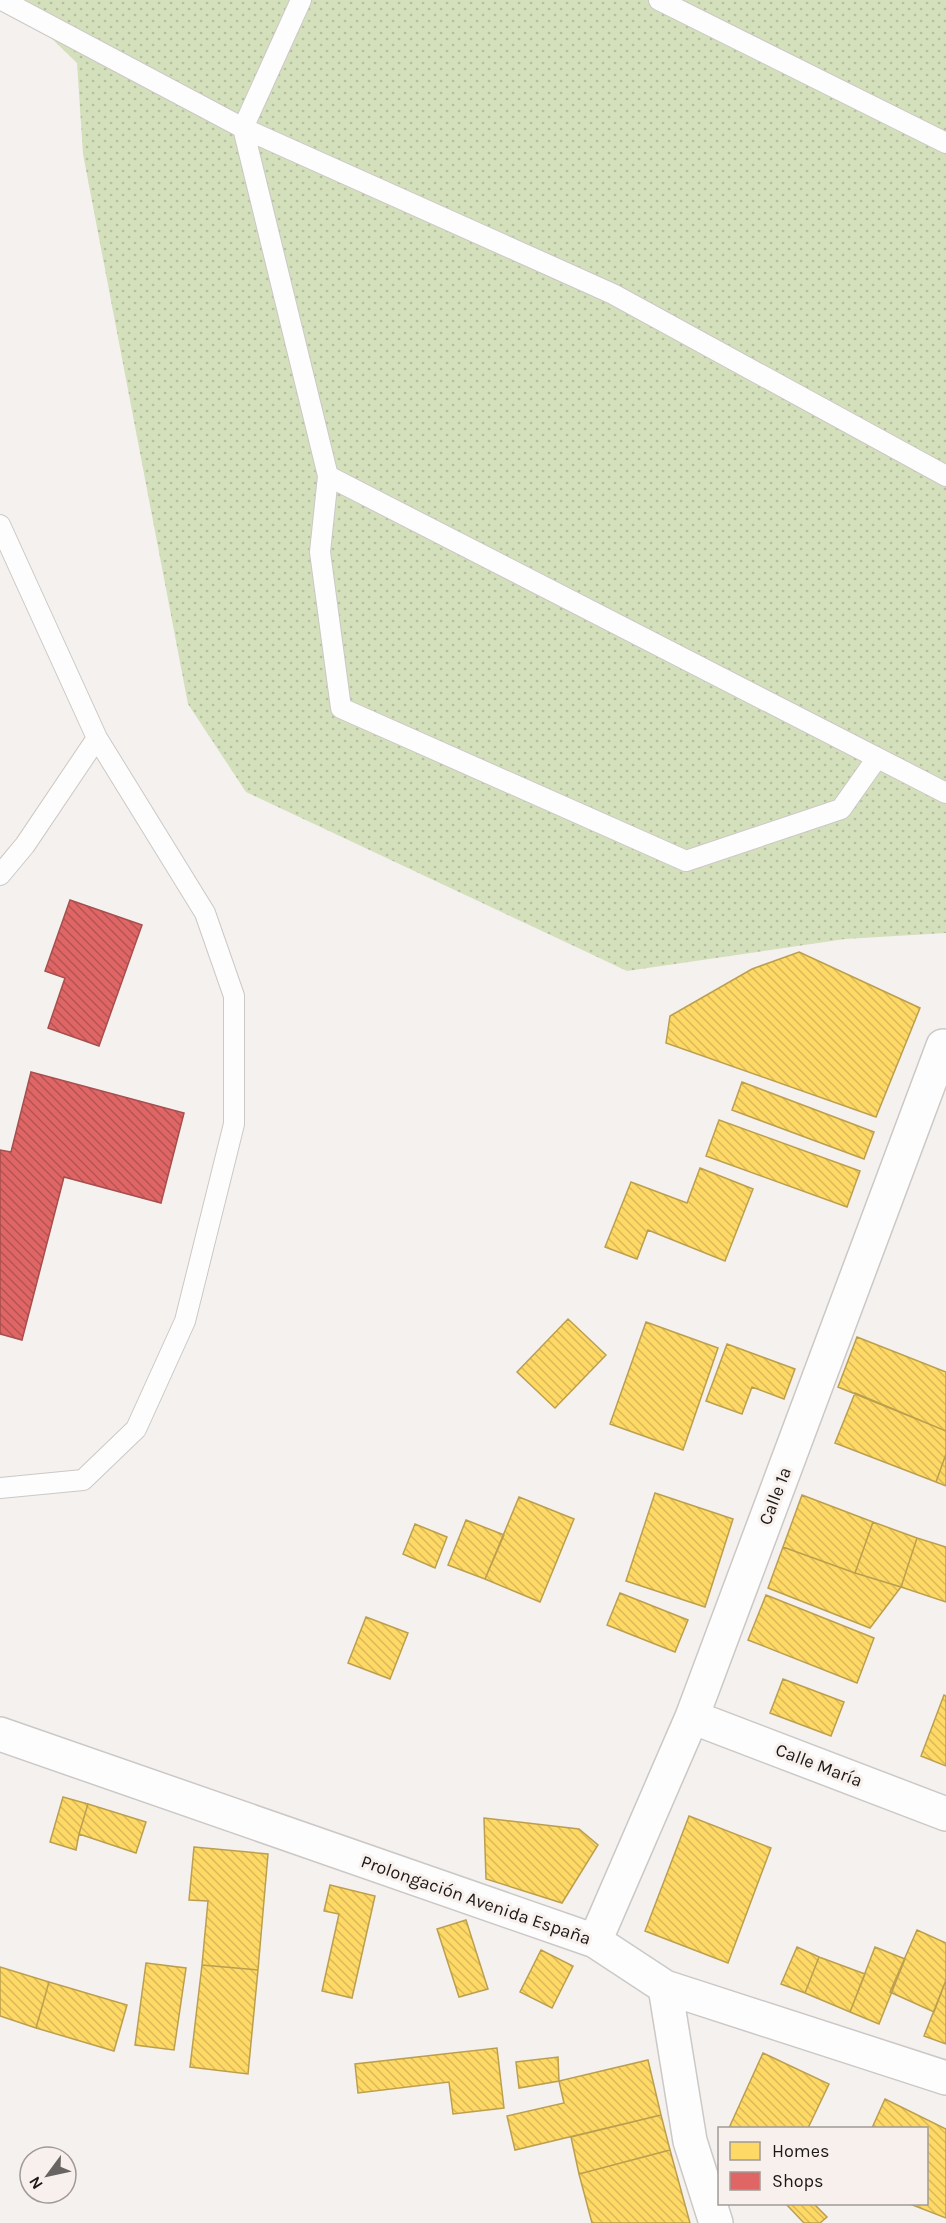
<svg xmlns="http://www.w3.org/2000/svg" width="946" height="2223" font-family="Karla,sans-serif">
<defs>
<pattern id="grass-dots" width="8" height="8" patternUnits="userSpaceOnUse" patternTransform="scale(1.5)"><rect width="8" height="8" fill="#d4e0bb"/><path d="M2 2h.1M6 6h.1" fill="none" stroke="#b5bfa0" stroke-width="1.8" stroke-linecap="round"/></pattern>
<pattern id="homes-back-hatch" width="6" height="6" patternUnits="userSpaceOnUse" patternTransform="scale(1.5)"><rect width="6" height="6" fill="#ffd966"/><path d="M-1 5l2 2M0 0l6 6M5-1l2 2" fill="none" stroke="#daba58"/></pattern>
<pattern id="shops-back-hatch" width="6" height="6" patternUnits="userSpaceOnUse" patternTransform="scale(1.5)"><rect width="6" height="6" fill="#e06666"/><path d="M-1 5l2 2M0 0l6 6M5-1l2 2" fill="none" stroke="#b55353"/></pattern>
</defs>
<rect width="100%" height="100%" fill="#f5f1ef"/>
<!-- grass -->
<path fill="url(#grass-dots)" d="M12 0H946V933L845 939 627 971 246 792 188 704 83 154 77 63Z"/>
<!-- homes -->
<path fill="url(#homes-back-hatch)" stroke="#bb9f4e" stroke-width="1.5" d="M799 952 920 1008 876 1117 666 1043 670 1016 752 969Z
M742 1082 874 1132 864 1159 732 1110Z
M719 1120 860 1171 847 1207 706 1156Z
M700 1168 753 1189 725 1261 648 1230 637 1259 605 1247 631 1182 687 1203Z
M568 1319 606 1355 555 1408 517 1372Z
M646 1322 718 1348 683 1450 610 1424Z
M857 1337 946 1372V1431L838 1387Z
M727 1344 795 1369 784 1399 752 1387 742 1414 706 1401Z
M855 1393 946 1431V1454L936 1482 835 1443Z
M946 1454V1486L936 1482Z
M655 1493 733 1519 705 1607 626 1581Z
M802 1495 873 1522 855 1573 783 1547Z
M519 1497 574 1519 540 1602 485 1579Z
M466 1520 504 1535 485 1579 448 1565Z
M873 1522 917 1538 901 1587 855 1573Z
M415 1524 447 1537 435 1568 403 1554Z
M917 1538 946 1547V1602L901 1587Z
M783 1547 855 1573 901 1587 870 1628 768 1588Z
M620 1593 688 1620 675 1652 607 1625Z
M766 1595 874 1638 857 1683 748 1640Z
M366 1617 408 1633 390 1679 348 1663Z
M783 1679 844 1702 831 1736 770 1713Z
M944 1695 946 1696V1766L921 1756Z
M63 1797 88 1804 79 1834 76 1850 50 1842Z
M88 1804 146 1822 136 1853 79 1834Z
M689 1816 771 1848 728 1963 645 1931Z
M484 1818 579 1829 598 1845 562 1903 486 1879Z
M194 1847 268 1854 258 1970 202 1965 208 1901 189 1900Z
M330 1885 375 1896 352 1998 322 1991 339 1914 324 1911Z
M466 1920 488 1989 459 1997 437 1929Z
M917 1930 946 1943V1980L934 2012 890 1992Z
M797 1947 819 1957 805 1993 781 1984Z
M875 1947 905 1959 879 2024 850 2012Z
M541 1950 573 1966 552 2008 520 1992Z
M819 1957 865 1974 850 2012 805 1993Z
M146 1963 186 1968 174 2050 135 2045Z
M202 1965 258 1970 248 2074 190 2067Z
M0 1967 49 1982 36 2028 0 2016Z
M946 1980V2044L924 2036Z
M49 1982 127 2005 114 2051 36 2028Z
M497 2048 504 2108 453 2114 449 2082 358 2093 355 2064Z
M763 2053 829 2084 808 2128H729Z
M558 2057 559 2081 519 2088 516 2062Z
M648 2060 661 2115 515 2150 507 2116 564 2103 559 2081Z
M885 2099 946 2129V2218L910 2204H926V2128H872Z
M661 2115 670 2150 579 2174 571 2137Z
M670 2150 690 2223H592L579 2174Z
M786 2204H814L827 2217 820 2223H804Z"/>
<!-- shops -->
<path fill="url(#shops-back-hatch)" stroke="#a54f4e" stroke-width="1.5" d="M70 900 142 925 99 1046 48 1028 65 978 45 971Z
M31 1072 184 1113 161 1203 64 1177 22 1340 0 1334V1150L11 1152Z"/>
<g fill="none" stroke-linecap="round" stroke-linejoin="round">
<defs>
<path id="lane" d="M2 0 243 128 613 294 946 476
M301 0 243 128 328 476 320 552 341 708 686 861 841 809 877 758
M659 0 946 143
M328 476 946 793
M0 525 97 738 205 913 234 996V1124L185 1321 136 1429 83 1480 0 1488
M0 875 25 845 97 738"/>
<path id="street" d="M692 1717 946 1814
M0 1734 595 1941 665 1987 946 2078
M595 1941 692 1717 943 1046 946 1047
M665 1987 690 2141 716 2223"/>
</defs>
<!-- lane casing -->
<use href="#lane" stroke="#cbc8c6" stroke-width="22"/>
<!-- street casing -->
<use href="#street" stroke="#cbc8c6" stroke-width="36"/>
<!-- lane -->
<use href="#lane" stroke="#fefdfd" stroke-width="20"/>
<!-- street -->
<use href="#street" stroke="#fefdfd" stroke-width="33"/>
</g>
<g text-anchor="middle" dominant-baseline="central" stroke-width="6" stroke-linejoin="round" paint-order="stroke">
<!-- street labels -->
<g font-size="18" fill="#1b1817" stroke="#f8f0ec">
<text transform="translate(775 1496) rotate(-69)">Calle 1ª</text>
<text transform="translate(819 1765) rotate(21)">Calle María</text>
<text transform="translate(476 1900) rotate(19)">Prolongación Avenida España</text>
</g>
</g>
<!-- legend -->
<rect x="718" y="2127" width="210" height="78" fill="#f8f0ec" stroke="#a09a97" stroke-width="1.5"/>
<rect x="730" y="2142" width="30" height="18" fill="#ffd966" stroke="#a09a97" stroke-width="1.5"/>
<text x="772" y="2157" font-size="18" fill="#1b1817">Homes</text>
<rect x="730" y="2172" width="30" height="18" fill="#e06666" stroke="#a09a97" stroke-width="1.5"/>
<text x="772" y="2187" font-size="18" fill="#1b1817">Shops</text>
<!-- north arrow -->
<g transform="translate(48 2175) rotate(237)"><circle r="28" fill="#f8f0ec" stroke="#a09a97" stroke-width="1.5"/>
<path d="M0-4.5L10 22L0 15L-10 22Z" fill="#676463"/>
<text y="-9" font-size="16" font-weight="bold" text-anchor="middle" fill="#1b1817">N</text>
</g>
</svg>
